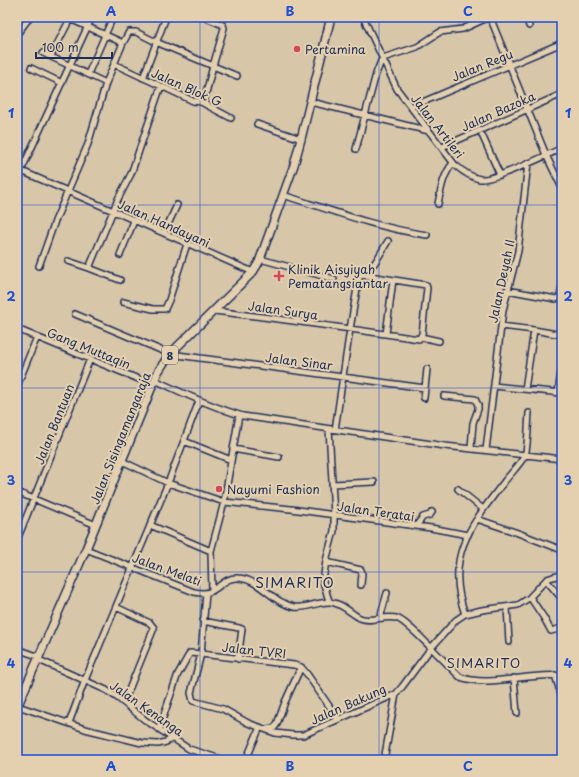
<svg xmlns="http://www.w3.org/2000/svg" width="579" height="777" font-family="'Playpen Sans',sans-serif">
<rect width="100%" height="100%" fill="#d8c6a9"/>
<filter id="ink" filterUnits="userSpaceOnUse"><feTurbulence type="fractalNoise" baseFrequency=".025" numOctaves="2"/><feDisplacementMap in="SourceGraphic" scale="8" xChannelSelector="R" yChannelSelector="G"/><feConvolveMatrix kernelMatrix="1 2 1 2 8 2 1 2 1" color-interpolation-filters="sRGB"/></filter>
<g filter="url(#ink)">
<g fill="none" stroke-linecap="round" stroke-linejoin="round">
<defs>
<path id="minor" d="M66 17 123 43
M363 17 397 89 455 165C462 171 470 177 480 179 494 181 547 155 562 148
M490 17 546 155 562 188
M526 17 529 26
M17 34 30 17
M43 53 106 83
M51 56 70 19
M114 64 193 101 201 102 231 118
M31 68 62 83
M88 74 113 17
M143 78 166 17
M201 102 204 100 205 97 213 66 224 28 223 25 204 17
M311 102 429 131
M411 107 562 43
M257 124 301 139
M482 135 500 175
M442 147 562 94
M356 149 376 74 381 61 383 58 417 47 440 32 463 29 489 17
M17 169 253 272
M21 171 92 17
M283 195C330 210 378 228 427 235
M438 204C441 189 443 175 453 163
M164 233 177 205
M120 255 134 221
M260 259 334 279
M68 261 89 268
M39 266 55 221 88 144 106 83 123 43 129 32H136L156 42 237 76
M363 275C375 266 380 254 388 241
M120 280 89 268 118 199 131 174 161 86
M507 290 556 299 560 297 562 286
M123 302 153 309H165L169 300 187 244
M214 311C283 319 351 329 419 339L422 334 427 288 426 285 363 275 359 277 350 329 335 430
M75 314 170 354 425 388
M501 326 534 330 562 335
M17 329 153 385
M386 334 393 280
M421 337 439 341
M155 380C184 394 212 407 243 416L445 446 562 459
M17 386 37 337
M494 386 562 393
M525 389 534 330
M558 393 562 364
M444 396 475 399 478 405V409L473 423 471 448
M424 398 427 369
M184 441 231 460
M233 449 279 457
M486 450 503 310 518 251 528 163
M122 461 168 483 224 502 291 509 431 528 468 535
M332 484 374 482
M458 489 483 509
M17 492 96 525
M477 519 518 533 562 550
M150 525 211 551
M416 526 423 517 430 515 432 512
M17 540 90 359
M86 549 194 592C199 593 204 594 209 592 220 588 225 577 238 578 260 579 273 603 294 607 307 609 319 601 330 602 342 603 350 613 360 618 372 623 383 615 396 618 407 620 448 666 460 677 490 688 530 672 562 676
M326 562 361 570 362 573 361 585
M546 580 562 599
M212 591 211 551 224 502 239 415
M206 593 201 654 294 665 301 667 307 674 338 719
M530 597 544 618 551 631 562 628
M329 601 323 581 326 561 334 531V515L329 429
M116 607 150 623 154 628 124 702
M507 607 509 642
M465 614C444 557 471 525 504 482 511 473 520 465 525 455 528 449 528 422 529 413
M380 618 387 593
M203 621 239 628 242 629 238 659
M17 649 40 657
M39 660 106 690 119 699 145 720 189 749 224 760
M555 675 562 698
M514 678 517 713
M18 706 85 729 142 743 158 744 166 742 173 738
M69 723 85 680 168 483 199 401
M159 729 178 674 190 653 201 654 191 693 193 701 223 709 248 723 275 733 293 735H303L396 694 402 687 431 648 456 620 465 614 482 610 518 605 529 598 547 579 553 577 562 575
M266 729 274 728 277 724 285 702 301 667
M246 760 260 727
M384 760 396 694"/>
<path id="highway" d="M17 707 86 549 158 372 165 361 177 347 253 272 259 262 294 165 301 139 331 17"/>
</defs>
<!-- minor casing -->
<use href="#minor" stroke="#1b2f5e" stroke-width="8"/>
<!-- highway casing -->
<use href="#highway" stroke="#1b2f5e" stroke-width="10"/>
<!-- minor -->
<use href="#minor" stroke="#e4d0ae" stroke-width="5"/>
<!-- highway -->
<use href="#highway" stroke="#e4d0ae" stroke-width="7"/>
</g>
</g>
<!-- grid -->
<path fill="none" stroke="#1d4ed8" stroke-width="1" stroke-opacity="0.55" d="M200 17V760M379 17V760M17 205H562M17 388H562M17 572H562"/>
<!-- markers -->
<g fill="#d1495b" stroke="#e4d0ae" stroke-width="1.5">
<circle cx="297" cy="49" r="4"/>
<path d="M277 270h4v4h4v4h-4v4h-4v-4h-4v-4h4z"/>
<circle cx="219" cy="489" r="4"/>
</g>
<g text-anchor="middle" dominant-baseline="central" stroke-width="4" stroke-linejoin="round" paint-order="stroke">
<!-- shield labels -->
<rect fill="#e4d0ae" stroke="#575f76" stroke-width="1" x="162" y="346" width="16" height="18" rx="3"/>
<g font-size="11" font-weight="bold" fill="#1b2f5e">
<text x="170" y="355">8</text>
</g>
<!-- poi labels -->
<g font-size="12" fill="#1b2f5e" stroke="#e4d0ae" text-anchor="start">
<text x="305" y="49">Pertamina</text>
<text x="288" y="269">Klinik Aisyiyah<tspan x="288" dy="14">Pematangsiantar</tspan></text>
<text x="227" y="489">Nayumi Fashion</text>
</g>
<!-- street labels -->
<g font-size="12" fill="#1b2f5e" stroke="#e4d0ae">
<text transform="translate(482 65) rotate(-22)">Jalan Regu</text>
<text transform="translate(187 87) rotate(24)">Jalan Blok G</text>
<text transform="translate(498 111) rotate(-24)">Jalan Bazoka</text>
<text transform="translate(438 126) rotate(52)">Jalan Artileri</text>
<text transform="translate(164 223) rotate(24)">Jalan Handayani</text>
<text transform="translate(501 281) rotate(-78)">Jalan Deyah II</text>
<text transform="translate(283 310) rotate(8)">Jalan Surya</text>
<text transform="translate(89 348) rotate(22)">Gang Muttaqin</text>
<text transform="translate(299 361) rotate(7)">Jalan Sinar</text>
<text transform="translate(54 424) rotate(-68)">Jalan Bantuan</text>
<text transform="translate(120 438) rotate(-68)">Jalan Sisingamangaraja</text>
<text transform="translate(376 511) rotate(8)">Jalan Teratai</text>
<text transform="translate(167 569) rotate(20)">Jalan Melati</text>
<text transform="translate(254 650) rotate(6)">Jalan TVRI</text>
<text transform="translate(348 704) rotate(-24)">Jalan Bakung</text>
<text transform="translate(147 708) rotate(35)">Jalan Kenanga</text>
</g>
<!-- neighbourhood labels -->
<g font-size="13" letter-spacing="1" fill="#1b2f5e" stroke="#e4d0ae">
<text x="484" y="662">SIMARITO</text>
</g>
<!-- quarter labels -->
<g font-size="14" letter-spacing="1" fill="#1b2f5e" stroke="#e4d0ae">
<text x="295" y="582">SIMARITO</text>
</g>
</g>
<!-- margin -->
<rect width="579" height="777" fill="none" stroke="#e4d0ae" stroke-width="44"/>
<!-- scale -->
<path d="M36 52v6h76v-6" fill="none" stroke="#1b2f5e" stroke-width="2"/>
<text x="42" y="52" font-size="12" fill="#1b2f5e" stroke="#e4d0ae" stroke-width="3" paint-order="stroke">100 m</text>
<rect x="22" y="22" width="535" height="733" fill="none" stroke="#1d4ed8" stroke-width="1.5"/>
<g font-size="13" text-anchor="middle" font-weight="bold" fill="#1d4ed8">
<text x="111" y="16">A</text>
<text x="290" y="16">B</text>
<text x="468" y="16">C</text>
<text x="11" y="118">1</text>
<text x="568" y="118">1</text>
<text x="11" y="301">2</text>
<text x="568" y="301">2</text>
<text x="11" y="485">3</text>
<text x="568" y="485">3</text>
<text x="11" y="668">4</text>
<text x="568" y="668">4</text>
<text x="111" y="771">A</text>
<text x="290" y="771">B</text>
<text x="468" y="771">C</text>
</g>
</svg>
